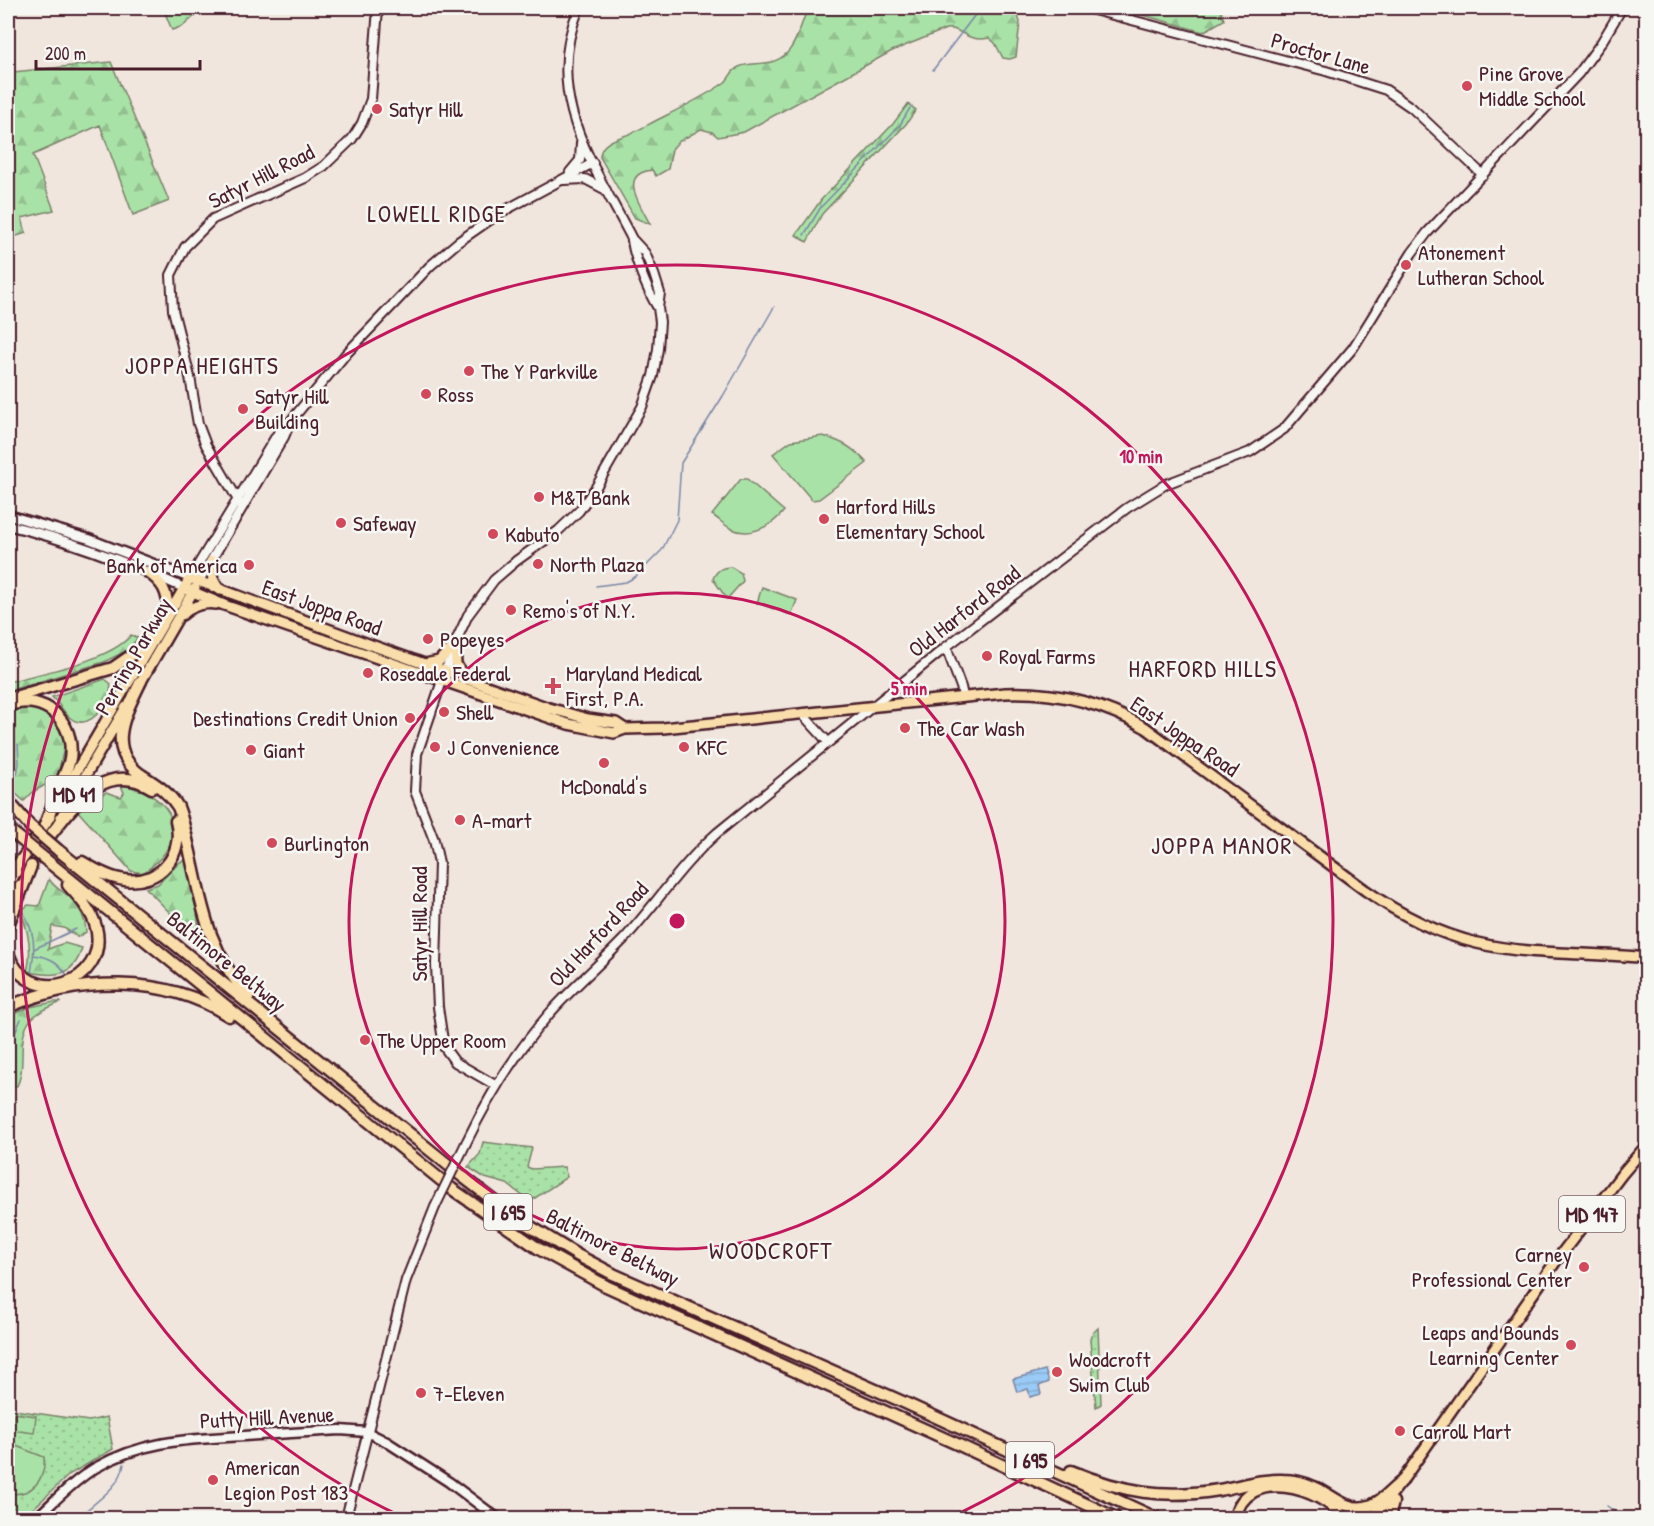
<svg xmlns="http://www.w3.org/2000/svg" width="1654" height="1526" font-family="'Patrick Hand',sans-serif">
<defs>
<pattern id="green-dots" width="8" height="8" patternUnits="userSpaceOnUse" patternTransform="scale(1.5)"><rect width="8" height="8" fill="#a9e2a7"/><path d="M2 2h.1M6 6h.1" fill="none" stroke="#93c190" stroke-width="1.8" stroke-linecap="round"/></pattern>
<pattern id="forest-firs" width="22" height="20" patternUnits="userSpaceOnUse" patternTransform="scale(1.5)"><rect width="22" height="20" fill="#a9e2a7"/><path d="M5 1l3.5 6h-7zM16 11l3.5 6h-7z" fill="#93c190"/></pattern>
<pattern id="water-rules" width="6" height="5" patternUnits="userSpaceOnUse" patternTransform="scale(1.5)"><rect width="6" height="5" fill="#9acbf6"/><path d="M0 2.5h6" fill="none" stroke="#86aed3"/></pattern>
</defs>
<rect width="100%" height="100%" fill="#f0e6de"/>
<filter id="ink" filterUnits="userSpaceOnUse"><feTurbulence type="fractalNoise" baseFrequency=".0167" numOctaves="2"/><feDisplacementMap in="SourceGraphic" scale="12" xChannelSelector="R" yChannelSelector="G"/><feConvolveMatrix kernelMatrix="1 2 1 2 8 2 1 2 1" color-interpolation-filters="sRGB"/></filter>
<g filter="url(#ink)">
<!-- green -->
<path fill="url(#green-dots)" stroke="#7a8069" stroke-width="1.5" d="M483 1142 532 1148 527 1167 532 1169 564 1167 567 1177 532 1200H528L507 1184 485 1178 468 1167 480 1154Z
M1098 1328 1101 1404 1096 1407 1090 1340 1091 1335Z
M8 1409 89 1421 107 1417 113 1449 70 1474 23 1518H8Z"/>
<!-- forest -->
<path fill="url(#forest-firs)" stroke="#7a8069" stroke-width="1.5" d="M163 8H204L183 26 172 30Z
M808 8H912L937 18 950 8H1015L1020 22 1016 57 1010 59 1003 58 995 43 989 38C966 43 960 26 946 29L892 51 744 132 718 137 712 132 701 129 678 142 672 149 668 169 656 176 652 170C617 174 641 206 650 224L635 218 600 157C600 145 611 140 621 137 635 133 647 125 659 119 681 108 704 97 724 83 730 79 731 70 739 67 752 60 771 69 787 53 797 43 802 21 808 8Z
M1144 8H1220L1224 20 1203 32 1143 15Z
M111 62 169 201 133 215 100 125 33 155 54 210 22 218 26 233 8 239V70L13 72Z
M908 104 916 110 906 124 822 214 807 242 796 235 821 200 893 124Z
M131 635 138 638 126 651 104 662 8 691V682C41 673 110 661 131 635Z
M105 679 111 684C110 689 111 693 108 698 101 713 85 732 68 716 63 710 58 703 52 697Z
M24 708H32L55 718 62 731 64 748 57 778 33 792 24 801 8 787V714Z
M121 785C176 794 194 839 143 873L131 871 76 809 106 792 121 797 124 793Z
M184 861 189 862 200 933 173 916 146 888 158 884 180 862Z
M49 879C56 890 62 890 71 898 80 908 86 919 86 932L78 937 64 928 52 926 48 949 64 943 82 948C73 979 54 976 27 972 32 952 29 931 20 912L28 905 39 906Z
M54 1002H61C29 1016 22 1021 22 1058 22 1068 21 1078 17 1086H11L8 1090V1016L30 1007Z"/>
<!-- pitch -->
<path fill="#a9e2a7" stroke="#7a8069" stroke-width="1.5" d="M823 436C843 442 852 447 867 463L819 499 812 500 773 454 791 441Z
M741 479H747L784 511C773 525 751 538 732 529 725 526 719 519 712 515Z
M731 567 741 573 743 581 727 599 713 579C716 570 722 567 731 567Z
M762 587 797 600 791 615 757 603Z
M14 1413 36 1416 34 1433 12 1430Z
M11 1444 44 1457C46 1480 31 1497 8 1493V1447Z"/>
<!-- water -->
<path fill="url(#water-rules)" stroke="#7a86a5" stroke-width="1.5" d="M1045 1370 1049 1382 1039 1386 1041 1394 1030 1397 1028 1389 1017 1392 1013 1379Z"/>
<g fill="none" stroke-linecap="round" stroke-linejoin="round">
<!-- stream -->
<path stroke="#7a86a5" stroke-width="1.5" d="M933 70 978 11 984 8
M804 235 821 207 900 125 910 108
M596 586 626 582 635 577 662 550 677 520 681 463 723 396 774 307
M17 775 19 763 18 744
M21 908C35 932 36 945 31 973
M34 949 76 929
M34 955C51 957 60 963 68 977
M8 1049 21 1019
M1607 1506 1624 1518
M1247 1512 1255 1518
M77 1518C94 1503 121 1487 124 1464"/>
<defs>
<path id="tertiary" d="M1086 8 1326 71 1386 90 1412 108 1483 175
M570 172 580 160 581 143
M564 180 585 179 606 190
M632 240C634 258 648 292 658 308
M242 507 206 445 198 424 190 377 173 310 171 275 185 247 213 219 305 178 324 166 352 139 362 123 371 99 378 8
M190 578 278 433 289 423 345 355 430 266 458 242 500 213 593 163
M199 581 284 437 289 425
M946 647 961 687 963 696
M805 713V717L828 742
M495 1085 455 1062 444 1047 438 1007 436 965 439 863 434 840 415 791 417 754 455 643 468 615 494 580 516 561 558 531 579 511 596 487 642 407 653 376 658 349 660 322 658 308 660 293 654 274 645 253 632 239C593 163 542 96 579 8
M466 1143C489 1095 515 1053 550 1013 573 987 600 964 624 939 656 904 681 865 717 833L946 647 1127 508 1166 484 1250 452 1284 429 1353 348 1412 253 1427 233 1579 73 1601 43 1622 8
M346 1518 406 1280 435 1207"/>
<path id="secondary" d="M8 515 89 539 190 578
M8 525C69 540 127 562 184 588
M36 1518C55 1501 72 1482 95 1468 143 1440 190 1439 244 1436 276 1434 308 1432 340 1430L367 1432 387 1442 449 1482 497 1518"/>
<path id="primary" d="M212 561C210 573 212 580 220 590
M146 571C164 584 167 591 169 613
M184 588 224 605 568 724 614 733 625 729 663 728 1005 693C1055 691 1103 703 1146 728L1365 890C1399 914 1435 933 1477 943 1531 956 1591 952 1646 958
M182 615C192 606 202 602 216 604
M455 643 456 664 464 678
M425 664 439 661 453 647
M139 685 195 588
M57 804 190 578 371 645 549 708 588 719 616 723 625 729
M61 817 126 707
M27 853 50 816
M8 886 16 872
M8 906 20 885
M1373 1518 1402 1481 1556 1261 1622 1174 1646 1146"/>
<path id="motorway" d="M141 681C127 711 104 748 140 774 155 784 168 791 178 807 184 822 186 837 190 852 202 907 209 954 249 996
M8 699 113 668 139 650 163 623
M13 704C51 694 78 729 69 763L46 822
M8 801 30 826
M8 829 18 837
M49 837C74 805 105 759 152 788
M58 850 462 1176 518 1219 577 1255 613 1274 903 1402 1156 1518
M45 859 452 1189 539 1249 606 1286 957 1444 1116 1518
M82 862C95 870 109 878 125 880 159 885 185 855 176 821
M8 877 29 850
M8 925 31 866
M8 953C27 1010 110 985 96 927 92 911 79 897 68 885
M8 1007C77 977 164 974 229 1016
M1071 1471C1122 1492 1164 1499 1219 1490 1241 1486 1261 1479 1283 1480 1294 1480 1305 1483 1314 1487 1331 1494 1346 1511 1365 1507 1379 1505 1391 1490 1402 1481
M1235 1518C1246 1466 1321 1487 1344 1518
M1389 1518 1393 1502"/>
</defs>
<!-- tertiary casing -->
<use href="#tertiary" stroke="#4a1f2b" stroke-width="12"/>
<!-- secondary casing -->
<use href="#secondary" stroke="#4a1f2b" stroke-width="13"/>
<!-- primary casing -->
<use href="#primary" stroke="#4a1f2b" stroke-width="14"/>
<!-- motorway casing -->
<use href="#motorway" stroke="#4a1f2b" stroke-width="15"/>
<!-- tertiary -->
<use href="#tertiary" stroke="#f6f6f2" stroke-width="8"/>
<!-- secondary -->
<use href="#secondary" stroke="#f6f6f2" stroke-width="8"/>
<!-- primary -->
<use href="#primary" stroke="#f9deab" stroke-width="9"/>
<!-- motorway -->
<use href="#motorway" stroke="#f9deab" stroke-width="10"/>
<defs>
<path id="tertiary-bridge" d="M435 1207 466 1143"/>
<path id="motorway-bridge" d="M30 826 58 850
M18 837 45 859"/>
</defs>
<!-- tertiary-bridge casing -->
<use href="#tertiary-bridge" stroke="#4a1f2b" stroke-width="12" stroke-linecap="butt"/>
<!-- motorway-bridge casing -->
<use href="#motorway-bridge" stroke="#4a1f2b" stroke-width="15" stroke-linecap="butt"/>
<!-- tertiary-bridge -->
<use href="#tertiary-bridge" stroke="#f6f6f2" stroke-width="8"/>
<!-- motorway-bridge -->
<use href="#motorway-bridge" stroke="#f9deab" stroke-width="10"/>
</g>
</g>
<!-- distance rings -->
<g fill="none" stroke="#c2185b" stroke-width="3">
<circle cx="677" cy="921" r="328"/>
<path d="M405 1518A656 656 0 1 1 949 1518"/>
</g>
<!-- markers -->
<g fill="#d1495b" stroke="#f6f6f2" stroke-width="2">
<circle cx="1467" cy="86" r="6"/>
<circle cx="377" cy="109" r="6"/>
<circle cx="1406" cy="265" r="6"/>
<circle cx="469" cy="371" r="6"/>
<circle cx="426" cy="394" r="6"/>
<circle cx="243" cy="409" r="6"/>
<circle cx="539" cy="497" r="6"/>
<circle cx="824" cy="519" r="6"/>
<circle cx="341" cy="523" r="6"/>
<circle cx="493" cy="534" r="6"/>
<circle cx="538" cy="564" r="6"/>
<circle cx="249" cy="565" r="6"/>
<circle cx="511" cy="610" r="6"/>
<circle cx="428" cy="639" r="6"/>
<circle cx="987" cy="656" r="6"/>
<circle cx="368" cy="673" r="6"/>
<path d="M550 677h6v6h6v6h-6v6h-6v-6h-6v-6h6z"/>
<circle cx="444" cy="712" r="6"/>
<circle cx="410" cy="718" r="6"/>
<circle cx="905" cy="728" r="6"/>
<circle cx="435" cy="747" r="6"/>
<circle cx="684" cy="747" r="6"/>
<circle cx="251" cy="750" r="6"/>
<circle cx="604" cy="763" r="6"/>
<circle cx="460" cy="820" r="6"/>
<circle cx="272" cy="843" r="6"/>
<circle cx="365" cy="1040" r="6"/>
<circle cx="1584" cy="1267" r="6"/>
<circle cx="1571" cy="1345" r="6"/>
<circle cx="1057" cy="1372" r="6"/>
<circle cx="421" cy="1393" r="6"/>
<circle cx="1400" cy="1431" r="6"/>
<circle cx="213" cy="1480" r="6"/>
</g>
<g text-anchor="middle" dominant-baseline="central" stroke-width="5" stroke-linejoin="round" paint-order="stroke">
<!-- shield labels -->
<g fill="#f6f6f2" stroke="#7e6067" stroke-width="1.5">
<rect x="45.5" y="776" width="57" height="36" rx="4.5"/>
<rect x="484" y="1194" width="48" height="36" rx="4.5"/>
<rect x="1559" y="1196" width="66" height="36" rx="4.5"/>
<rect x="1006" y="1442" width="48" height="36" rx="4.5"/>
</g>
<g font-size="21" font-weight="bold" fill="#4a1f2b">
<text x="74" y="794">MD 41</text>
<text x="508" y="1212">I 695</text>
<text x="1592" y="1214">MD 147</text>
<text x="1030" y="1460">I 695</text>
</g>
<!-- street labels -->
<g font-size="22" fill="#4a1f2b" stroke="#f6f6f2">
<text transform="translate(1321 53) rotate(16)">Proctor Lane</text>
<text transform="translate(261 176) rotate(-27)">Satyr Hill Road</text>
<text transform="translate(322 607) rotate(20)">East Joppa Road</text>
<text transform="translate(964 611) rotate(-38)">Old Harford Road</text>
<text transform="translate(133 656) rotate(-60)">Perring Parkway</text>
<text transform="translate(1185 736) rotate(34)">East Joppa Road</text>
<text transform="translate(419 924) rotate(-90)">Satyr Hill Road</text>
<text transform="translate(598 934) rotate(-47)">Old Harford Road</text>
<text transform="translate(227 961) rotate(39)">Baltimore Beltway</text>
<text transform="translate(613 1247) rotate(27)">Baltimore Beltway</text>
<text transform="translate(267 1417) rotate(-3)">Putty Hill Avenue</text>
</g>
<!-- poi labels -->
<g font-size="22" fill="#4a1f2b" stroke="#f6f6f2" text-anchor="start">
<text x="1479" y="73">Pine Grove<tspan x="1479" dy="25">Middle School</tspan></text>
<text x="389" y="109">Satyr Hill</text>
<text x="1418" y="252">Atonement<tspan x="1418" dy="25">Lutheran School</tspan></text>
<text x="481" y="371">The Y Parkville</text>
<text x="438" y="394">Ross</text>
<text x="255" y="396">Satyr Hill<tspan x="255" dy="25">Building</tspan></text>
<text x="551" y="497">M&amp;T Bank</text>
<text x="836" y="506">Harford Hills<tspan x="836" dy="25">Elementary School</tspan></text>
<text x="353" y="523">Safeway</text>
<text x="505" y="534">Kabuto</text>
<text x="550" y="564">North Plaza</text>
<text x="237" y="565" text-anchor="end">Bank of America</text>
<text x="523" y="610">Remo's of N.Y.</text>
<text x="440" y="639">Popeyes</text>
<text x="999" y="656">Royal Farms</text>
<text x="380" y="673">Rosedale Federal</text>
<text x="566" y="673">Maryland Medical<tspan x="566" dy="25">First, P.A.</tspan></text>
<text x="456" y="712">Shell</text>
<text x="398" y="718" text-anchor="end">Destinations Credit Union</text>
<text x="917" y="728">The Car Wash</text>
<text x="447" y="747">J Convenience</text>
<text x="696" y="747">KFC</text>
<text x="263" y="750">Giant</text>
<text x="604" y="786" text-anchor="middle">McDonald's</text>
<text x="472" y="820">A-mart</text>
<text x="284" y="843">Burlington</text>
<text x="377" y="1040">The Upper Room</text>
<text x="1572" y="1254" text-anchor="end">Carney<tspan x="1572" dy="25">Professional Center</tspan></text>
<text x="1559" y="1332" text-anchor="end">Leaps and Bounds<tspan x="1559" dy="25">Learning Center</tspan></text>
<text x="1069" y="1359">Woodcroft<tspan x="1069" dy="25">Swim Club</tspan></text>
<text x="433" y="1393">7-Eleven</text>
<text x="1412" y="1431">Carroll Mart</text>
<text x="225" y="1467">American<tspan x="225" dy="25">Legion Post 183</tspan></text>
</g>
<!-- neighbourhood labels -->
<g font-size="24" letter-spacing="1.5" fill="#4a1f2b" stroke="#f6f6f2">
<text x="437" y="213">LOWELL RIDGE</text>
<text x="202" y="365">JOPPA HEIGHTS</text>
<text x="1203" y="668">HARFORD HILLS</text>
<text x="1222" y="845">JOPPA MANOR</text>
<text x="771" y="1250">WOODCROFT</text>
</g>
</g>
<circle cx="677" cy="921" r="9" fill="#c2185b" stroke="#f6f6f2" stroke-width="3"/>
<g font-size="18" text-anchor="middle" font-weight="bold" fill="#c2185b" stroke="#f6f6f2" stroke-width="5" stroke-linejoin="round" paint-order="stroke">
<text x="1141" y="463">10 min</text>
<text x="909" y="695">5 min</text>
</g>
<!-- margin -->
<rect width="1654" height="1526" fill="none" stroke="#f6f6f2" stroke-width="30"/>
<rect x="15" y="15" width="1624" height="1496" fill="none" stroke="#4a1f2b" stroke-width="2" filter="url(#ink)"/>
<!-- scale -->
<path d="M36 60v9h164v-9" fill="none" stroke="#4a1f2b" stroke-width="3"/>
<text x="45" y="60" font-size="18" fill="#4a1f2b" stroke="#f6f6f2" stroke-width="4.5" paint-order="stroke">200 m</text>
</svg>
